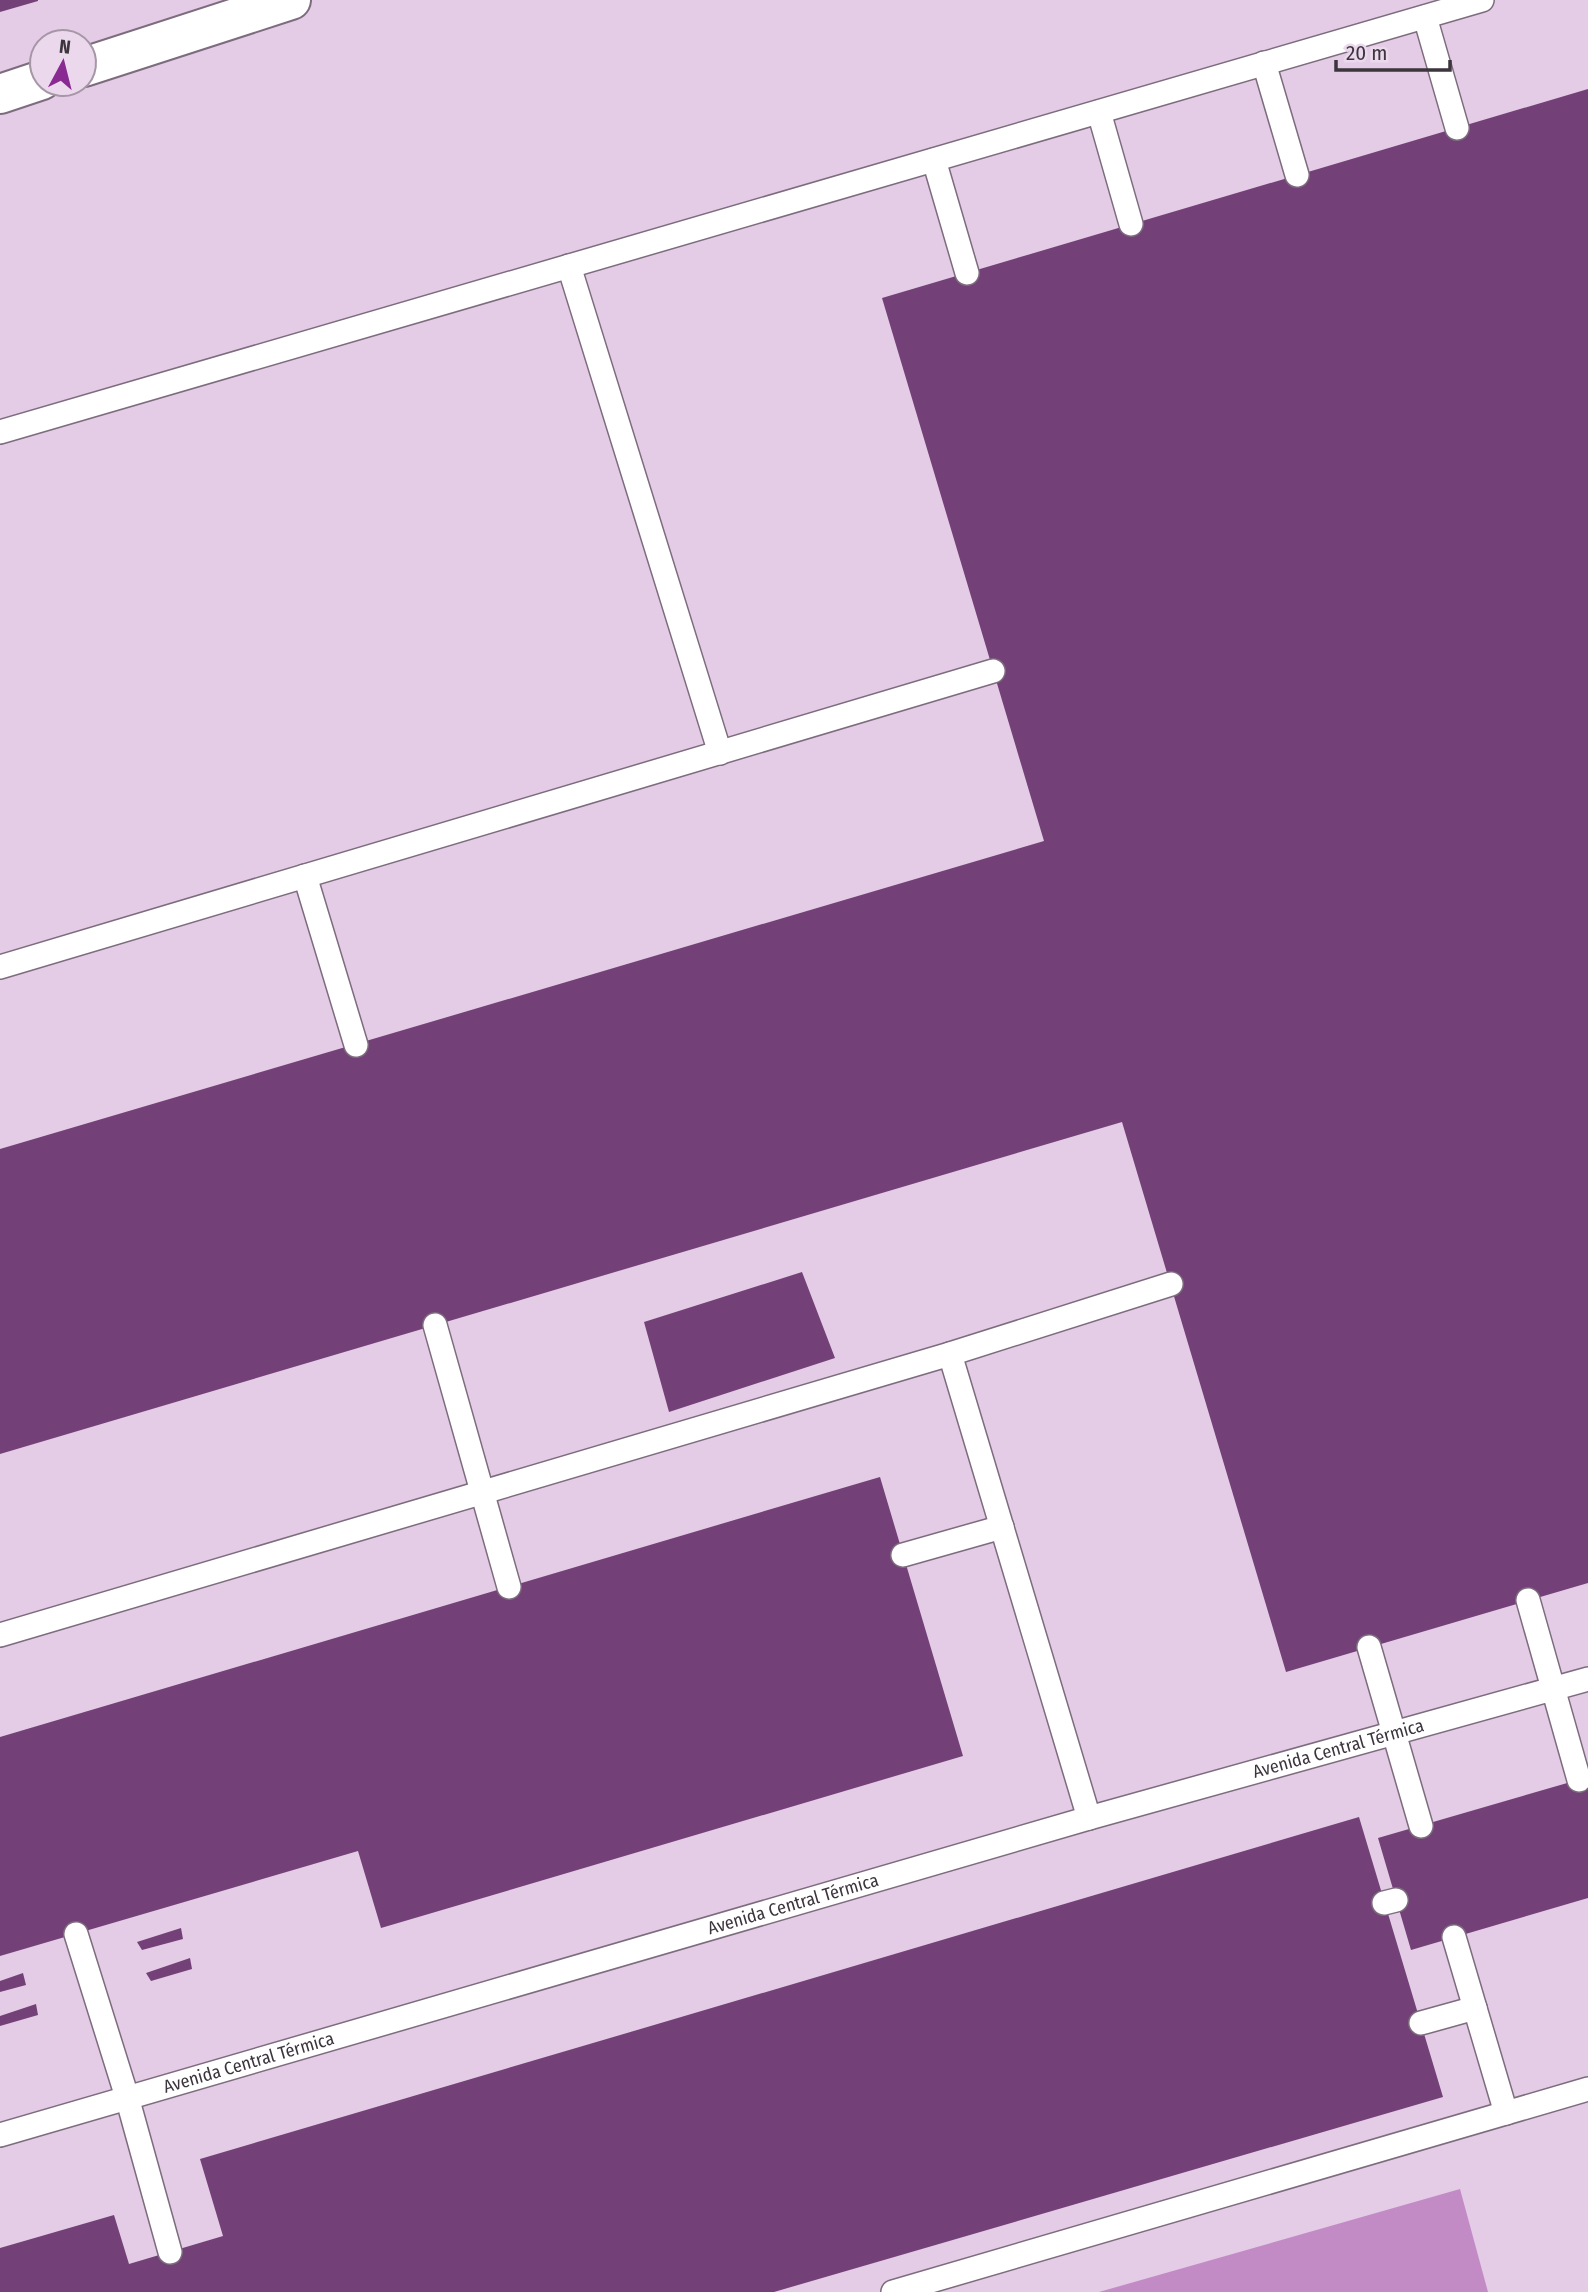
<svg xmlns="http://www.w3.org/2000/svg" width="1588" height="2292" font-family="'Fira Sans Condensed',sans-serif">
<rect width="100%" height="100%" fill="#ecd8ed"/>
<!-- built -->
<path fill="#e4cbe6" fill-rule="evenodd" d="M0 0H1588V2292H0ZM42 42H84V84H42Z"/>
<!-- forest -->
<path fill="#c28bc6" d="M1460 2189 1488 2292H1099Z"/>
<!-- building -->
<path fill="#734177" d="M0 0H38V1L0 12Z
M1588 89V1583L1286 1672 1122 1122 0 1454V1149L1044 841 882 298Z
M802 1272 835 1358 669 1412 644 1322Z
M880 1477 963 1756 381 1928 358 1851 0 1956V1737Z
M1588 1777V1898L1411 1950 1378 1838Z
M1359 1817 1443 2097 774 2292H0V2248L114 2215 129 2264 223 2236 200 2159Z
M181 1928 183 1939 142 1950 137 1942Z
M190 1958 192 1969 151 1981 146 1973Z
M23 1973 26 1985 0 1992V1981Z
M36 2004 38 2015 0 2026V2016Z"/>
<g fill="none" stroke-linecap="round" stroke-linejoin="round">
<defs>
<g id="lane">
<path d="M1425 17 1457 128"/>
<path d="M1264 63 1297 175"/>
<path d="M1099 112 1131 224"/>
<path d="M934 160 967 273"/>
<path d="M569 266 720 753"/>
<path d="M0 432 1482 0"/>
<path d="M305 876 356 1045"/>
<path d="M0 967 993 671"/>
<path d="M435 1325 509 1587"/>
<path d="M950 1354 1171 1284"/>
<path d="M903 1555 1002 1527"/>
<path d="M1528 1600 1579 1780"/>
<path d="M0 1635 950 1354 1089 1818"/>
<path d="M1369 1647 1421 1826"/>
<path d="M1384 1903 1396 1900"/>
<path d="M76 1934 127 2097 170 2252"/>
<path d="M1454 1937 1506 2113"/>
<path d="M1421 2023 1475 2008"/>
<path id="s1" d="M0 2135 1089 1818 1588 1679"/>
<path d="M893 2292 1588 2089"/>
</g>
<path id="street" d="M84 67 291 0
M0 94 42 80"/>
</defs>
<!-- lane casing -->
<use href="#lane" stroke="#7d6c7e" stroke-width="26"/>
<!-- street casing -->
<use href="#street" stroke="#7d6c7e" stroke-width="42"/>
<!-- lane -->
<use href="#lane" stroke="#fff" stroke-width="23"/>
<!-- street -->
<use href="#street" stroke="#fff" stroke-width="38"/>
</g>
<g text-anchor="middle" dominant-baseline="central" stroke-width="7" stroke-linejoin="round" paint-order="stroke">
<!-- street labels -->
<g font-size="18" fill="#3c353d" stroke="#ecd8ed">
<text stroke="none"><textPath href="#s1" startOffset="1393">Avenida Central Térmica</textPath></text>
<text stroke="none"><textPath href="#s1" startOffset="826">Avenida Central Térmica</textPath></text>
<text stroke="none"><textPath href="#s1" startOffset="259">Avenida Central Térmica</textPath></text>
</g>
</g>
<!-- north arrow -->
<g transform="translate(63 63) rotate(7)"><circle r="33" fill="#ecd8ed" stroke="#a697a7" stroke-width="2"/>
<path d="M0-5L12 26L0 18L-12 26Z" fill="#892992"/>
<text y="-10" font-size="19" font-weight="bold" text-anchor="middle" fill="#3c353d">N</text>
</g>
<!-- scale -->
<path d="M1336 60v10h114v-10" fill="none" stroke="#3c353d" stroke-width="3.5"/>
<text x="1346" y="60" font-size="21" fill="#3c353d" stroke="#ecd8ed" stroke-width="5" paint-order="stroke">20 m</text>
</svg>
